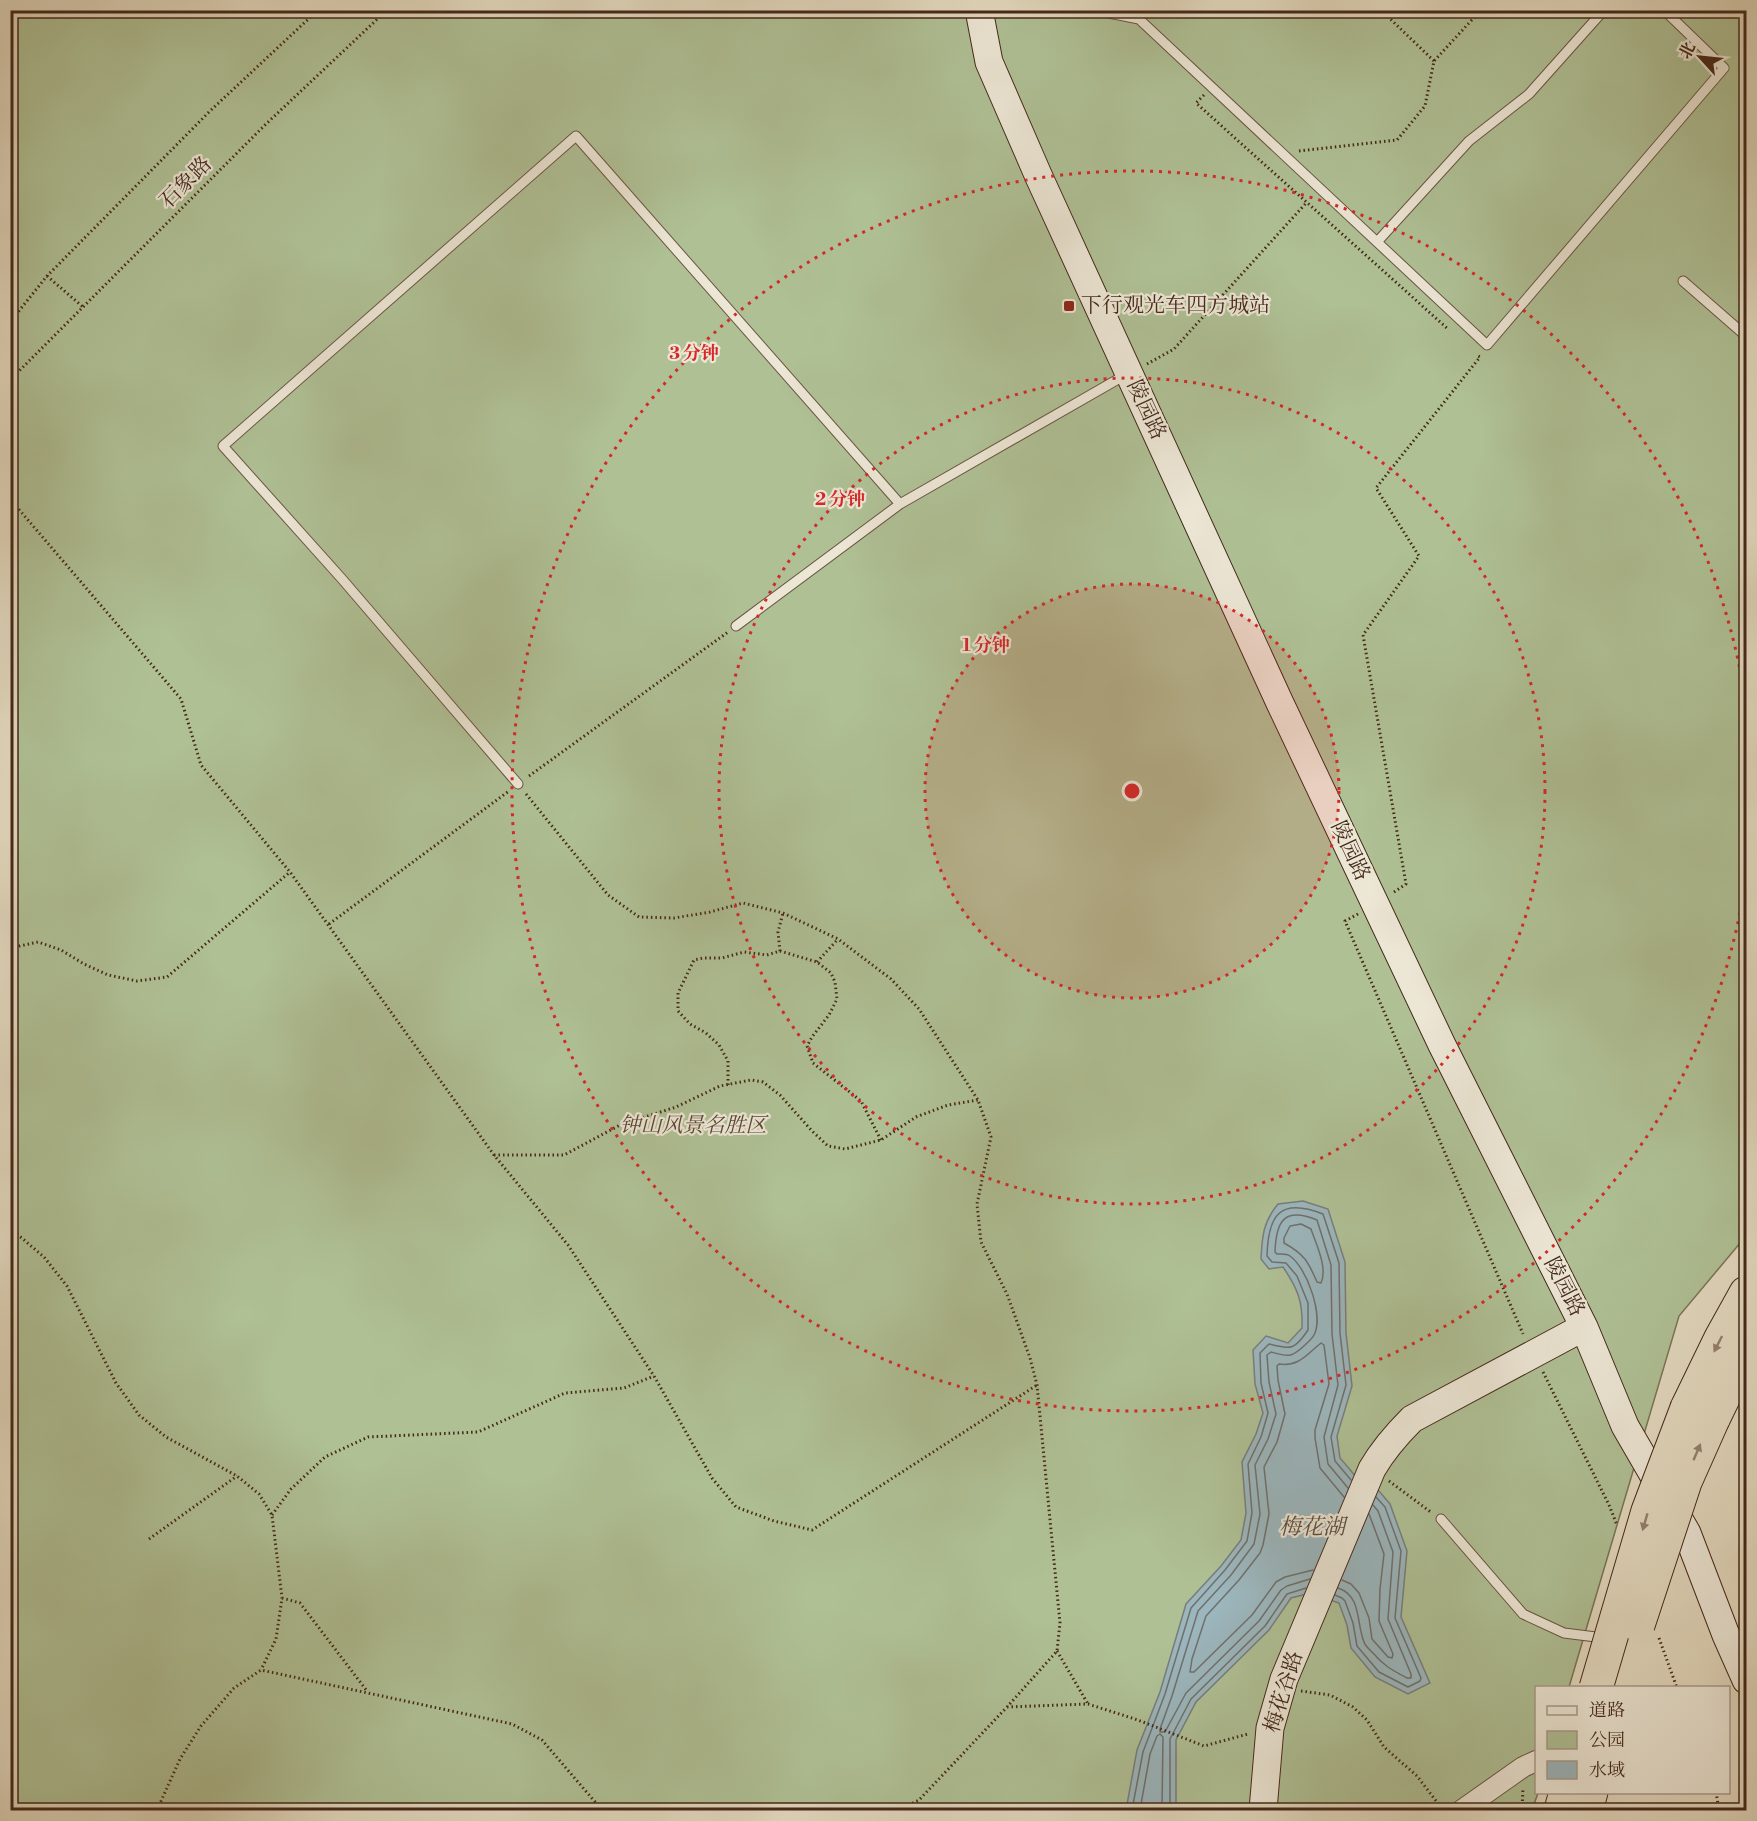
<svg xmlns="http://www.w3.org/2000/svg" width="1757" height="1821" font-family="'Libre Bodoni','Noto Serif SC',serif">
<rect width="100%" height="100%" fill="#e2d8be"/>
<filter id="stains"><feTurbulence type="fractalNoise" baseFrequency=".00333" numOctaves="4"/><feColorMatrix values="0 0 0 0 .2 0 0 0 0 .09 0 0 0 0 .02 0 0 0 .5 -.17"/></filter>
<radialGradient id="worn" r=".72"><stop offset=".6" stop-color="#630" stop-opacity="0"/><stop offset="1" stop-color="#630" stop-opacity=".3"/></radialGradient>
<!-- green -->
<path fill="#afc095" stroke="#7a7458" stroke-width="1.5" d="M11 11H1746V1236L1679 1316 1569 1687 1536 1688V1792L1538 1793 1532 1810H11Z"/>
<!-- water -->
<path fill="#9bb6bd" stroke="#797e7c" stroke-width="1.5" d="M1303 1201 1328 1209 1345 1262 1346 1333 1352 1386 1337 1436 1340 1458 1357 1478 1379 1491 1390 1504 1407 1551 1401 1617 1430 1683 1408 1694 1375 1677 1351 1648 1347 1625 1339 1603 1311 1593 1291 1598 1269 1630 1196 1702 1176 1740V1810H1126L1137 1750 1160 1692 1186 1604 1221 1566 1241 1540 1246 1513 1242 1462 1256 1434 1263 1413 1255 1384 1253 1350 1266 1336 1288 1343 1302 1328C1303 1302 1298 1289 1283 1267L1269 1269 1261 1259C1262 1237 1263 1222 1278 1204Z"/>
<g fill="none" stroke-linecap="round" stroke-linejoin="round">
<!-- shore -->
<path stroke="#70706c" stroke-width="1.5" d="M1301 1224 1311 1229C1316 1244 1328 1268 1321 1283L1317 1282C1308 1261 1304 1254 1284 1243V1238L1290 1226Z
M1313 1570 1285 1577 1276 1582 1252 1615 1194 1672H1190L1192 1659 1206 1616 1239 1580 1260 1553 1263 1545 1269 1514 1264 1467 1277 1442 1285 1414 1278 1380 1277 1366 1279 1364C1299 1367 1307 1354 1321 1343L1324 1345 1329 1384 1315 1430V1438L1320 1468 1344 1497
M1310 1579 1287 1586 1281 1590 1259 1621 1186 1693 1165 1732H1160V1729L1172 1696 1198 1611 1231 1575 1254 1544 1260 1514 1255 1465 1268 1439 1276 1414 1269 1382 1267 1355 1271 1352C1289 1357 1291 1358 1305 1345 1308 1342 1312 1339 1314 1335 1324 1316 1307 1268 1290 1256 1286 1253 1282 1254 1277 1254L1275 1252C1276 1220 1285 1207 1317 1220L1331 1265 1332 1334 1338 1385 1324 1437 1328 1464 1348 1488
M1342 1580 1351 1584 1359 1593 1369 1618 1372 1639 1388 1657 1392 1658 1393 1654 1379 1621 1380 1589 1384 1554 1369 1514
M1338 1588C1362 1596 1356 1623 1364 1642 1365 1646 1370 1650 1373 1653 1384 1666 1392 1670 1407 1678H1411V1674L1388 1619 1393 1552 1378 1511 1373 1505
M1335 1595 1342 1598 1345 1601 1353 1623 1357 1646 1379 1672 1408 1687 1420 1681 1421 1678 1395 1618 1401 1551 1385 1507 1376 1497
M1132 1810 1143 1752 1165 1694 1191 1608 1225 1570 1247 1541 1252 1513 1248 1464 1261 1437 1268 1413 1261 1383 1260 1353 1269 1344C1291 1349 1294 1351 1308 1330V1303L1297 1276 1286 1263 1272 1262 1267 1256C1268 1215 1280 1197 1323 1214L1339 1263 1340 1333 1346 1385 1331 1437 1335 1461 1351 1480
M1140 1810 1150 1754 1157 1736 1160 1734 1163 1737 1162 1810
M1170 1810V1739L1191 1699 1265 1626 1287 1594 1306 1588"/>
<defs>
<path id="lane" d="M1094 10 1139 19 1487 345 1724 68 1664 10
M1377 242 1469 141 1529 94 1604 10
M1683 281 1746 336
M736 626 900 504 1127 374
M518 784 342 579 223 446 576 136 900 504
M1441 1519 1523 1614 1564 1633 1604 1638"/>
<path id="street" d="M1462 1810 1523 1767 1536 1761"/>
<path id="secondary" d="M979 10 989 62 1039 177 1279 701 1442 1045 1584 1327 1625 1426 1687 1533 1726 1635 1746 1680
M1263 1810 1270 1728 1284 1679 1372 1469C1383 1450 1396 1435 1412 1419L1584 1327"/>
<path id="highway" d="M1687 1408 1721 1338 1746 1293
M1713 1419 1746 1351
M1561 1810 1566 1792
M1586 1810 1591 1792"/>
</defs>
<!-- lane casing -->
<use href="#lane" stroke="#6c5543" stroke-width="11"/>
<!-- street casing -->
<use href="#street" stroke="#6c5543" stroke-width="22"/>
<!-- secondary casing -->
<use href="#secondary" stroke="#45291a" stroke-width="29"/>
<!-- highway casing -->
<use href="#highway" stroke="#45291a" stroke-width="35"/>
<!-- path -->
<path stroke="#45291a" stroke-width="3" stroke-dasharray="1.5 3" stroke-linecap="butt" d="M1381 10 1434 61
M1204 95 1196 103 1448 329
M1299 151 1397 140 1425 106 1434 61 1481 10
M47 276 83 307
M10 322 47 276 210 111 318 10
M1147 364 1174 349 1307 202
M10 380 266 124 387 10
M10 499 181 699 201 765 290 872 494 1155 568 1245 654 1376 712 1478 736 1507 774 1521 812 1530 1037 1385
M529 776 728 632
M526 794 608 895 639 917 674 918 710 912 743 903 783 913 838 939 891 979 919 1009 978 1100 991 1137 977 1204 981 1242 1007 1294 1030 1358 1037 1385 1060 1623 1057 1651 1007 1707 919 1800 899 1810
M1394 892 1406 884 1363 635 1419 556 1376 488 1480 357 1478 356
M1358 914 1345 921 1523 1334
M329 924 509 791
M10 948 38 942 61 950 84 964 108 975 137 981 167 977 290 872
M780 951 778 932 783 913
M817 962 838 939
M728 1085V1061L719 1045 706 1033 690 1024 678 1011V993L694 960 703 958H722L744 952 767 955 780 951 817 962 831 973 835 982 837 999 829 1015 812 1037 807 1046 813 1063 861 1101 881 1140
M494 1155H564L620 1125 676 1107 720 1086 751 1080 763 1082 780 1095 812 1131 828 1146 845 1149 881 1140 916 1117 948 1105 978 1100
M10 1228 44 1257 67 1286 116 1383 139 1415 166 1437 237 1476 259 1494 272 1515 282 1598 276 1639 261 1670
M1543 1372 1609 1505 1617 1525
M1389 1481 1432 1513
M272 1515 291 1489 325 1457 368 1437 478 1432 565 1393 624 1388 654 1376
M149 1539 237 1476
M282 1598 300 1603 367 1691
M1659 1638 1677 1688
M1057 1651 1088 1704
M1301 1691 1330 1695 1353 1707 1367 1720 1384 1747 1417 1776 1443 1810
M1007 1707 1088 1704 1138 1720 1204 1746 1248 1734
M1716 1792 1719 1810
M157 1810 180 1759 201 1726 234 1688 261 1670 512 1724 542 1740 602 1810
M1522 1810 1523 1788"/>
<!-- lane -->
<use href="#lane" stroke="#ece6d5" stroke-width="9"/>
<!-- street -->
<use href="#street" stroke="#ece6d5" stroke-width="20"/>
<!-- secondary -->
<use href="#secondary" stroke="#ece6d5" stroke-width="27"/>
<!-- highway -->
<use href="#highway" stroke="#e2d8be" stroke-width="33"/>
<defs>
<path id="highway-bridge" d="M1638 1625 1685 1482 1713 1419
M1596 1688 1648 1511 1687 1408"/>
</defs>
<!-- highway-bridge casing -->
<use href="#highway-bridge" stroke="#45291a" stroke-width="35" stroke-linecap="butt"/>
<!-- highway-bridge -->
<use href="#highway-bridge" stroke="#e2d8be" stroke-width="33"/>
</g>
<!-- one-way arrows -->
<defs><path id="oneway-solid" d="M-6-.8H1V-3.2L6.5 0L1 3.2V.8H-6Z" transform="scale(1.5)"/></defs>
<g fill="#94806c">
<use href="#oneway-solid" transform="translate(1718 1344) rotate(117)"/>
<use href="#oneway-solid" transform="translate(1697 1452) rotate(-67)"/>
<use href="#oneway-solid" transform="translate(1645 1522) rotate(106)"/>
</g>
<!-- distance rings -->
<circle cx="1132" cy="791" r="207" fill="#d62828" fill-opacity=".12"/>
<g fill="none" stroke="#d62828" stroke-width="3" stroke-dasharray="3 6">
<circle cx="1132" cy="791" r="207"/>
<circle cx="1132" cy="791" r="413"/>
<path d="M1746 877A620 620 0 1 1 1746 705"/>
</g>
<!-- markers -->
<rect fill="#8f2418" stroke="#ece6d5" stroke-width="2" x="1063" y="300" width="12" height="12" rx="3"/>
<g text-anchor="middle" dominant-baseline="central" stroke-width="4.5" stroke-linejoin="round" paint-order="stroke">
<!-- street labels -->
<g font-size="21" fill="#45291a" stroke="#ece6d5">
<text transform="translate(186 183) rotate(-45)">石象路</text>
<text transform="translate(1146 410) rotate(65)">陵园路</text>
<text transform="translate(1350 851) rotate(65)">陵园路</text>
<text transform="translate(1564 1287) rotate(63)">陵园路</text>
<text transform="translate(1284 1692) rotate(-73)">梅花谷路</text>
</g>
<!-- poi labels -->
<g font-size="21" fill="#45291a" stroke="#ece6d5" text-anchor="start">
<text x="1081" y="306">下行观光车四方城站</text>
</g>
<!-- park labels -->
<g font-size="21" font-style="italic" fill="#5a4733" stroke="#ece6d5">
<text x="693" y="1126">钟山风景名胜区</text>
</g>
<!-- water labels -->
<g font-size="22" font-style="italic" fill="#5a4c43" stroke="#ece6d5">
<text x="1312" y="1527">梅花湖</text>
</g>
</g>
<circle cx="1132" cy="791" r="9" fill="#d62828" stroke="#ece6d5" stroke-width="3"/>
<g font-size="18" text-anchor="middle" font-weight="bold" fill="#d62828" stroke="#ece6d5" stroke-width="4.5" stroke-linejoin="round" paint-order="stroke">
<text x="694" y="359">3 分钟</text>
<text x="840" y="505">2 分钟</text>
<text x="986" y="651">1 分钟</text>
</g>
<!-- margin -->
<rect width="1757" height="1821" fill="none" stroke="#e2d8be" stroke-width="36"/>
<rect x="12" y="12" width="1733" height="1797" fill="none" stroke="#45291a" stroke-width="3"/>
<rect x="18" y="18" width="1721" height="1785" fill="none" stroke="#45291a" stroke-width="1.5"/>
<!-- legend -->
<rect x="1535" y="1686" width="195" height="108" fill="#ece6d5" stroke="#a99a8a" stroke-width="1.5"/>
<rect x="1547" y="1706" width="30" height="9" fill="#ece6d5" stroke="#a99a8a" stroke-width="1.5"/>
<text x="1589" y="1716" font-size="18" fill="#45291a">道路</text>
<rect x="1547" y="1731" width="30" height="18" fill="#afc095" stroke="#a99a8a" stroke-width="1.5"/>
<text x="1589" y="1746" font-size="18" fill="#45291a">公园</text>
<rect x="1547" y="1761" width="30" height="18" fill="#9bb6bd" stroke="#a99a8a" stroke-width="1.5"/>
<text x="1589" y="1776" font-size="18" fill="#45291a">水域</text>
<!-- north arrow -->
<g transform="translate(1700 57) rotate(297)" stroke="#ece6d5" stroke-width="4.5" paint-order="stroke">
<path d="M0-4.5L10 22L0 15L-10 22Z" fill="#45291a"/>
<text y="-9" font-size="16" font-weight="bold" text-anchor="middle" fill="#45291a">北</text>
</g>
<rect width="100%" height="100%" filter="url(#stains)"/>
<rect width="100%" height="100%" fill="url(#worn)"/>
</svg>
